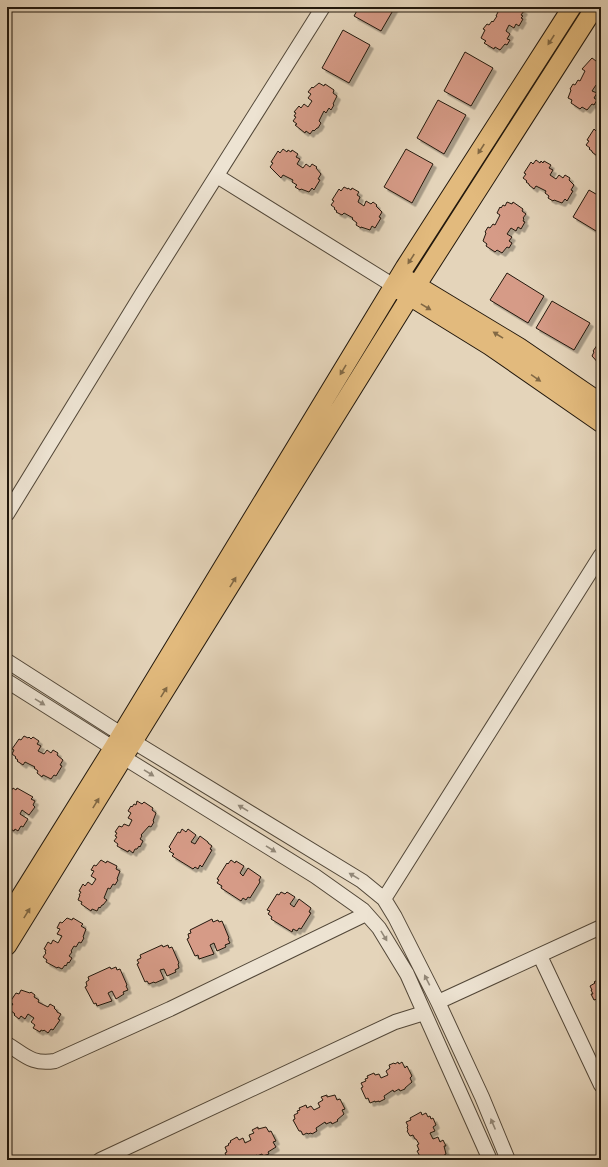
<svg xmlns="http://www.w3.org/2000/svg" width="608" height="1167" font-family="'Libre Bodoni',serif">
<defs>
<filter id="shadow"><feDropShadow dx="3.5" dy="3.5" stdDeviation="0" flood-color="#0004"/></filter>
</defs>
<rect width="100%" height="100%" fill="#e4d4ba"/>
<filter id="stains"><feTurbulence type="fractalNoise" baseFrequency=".005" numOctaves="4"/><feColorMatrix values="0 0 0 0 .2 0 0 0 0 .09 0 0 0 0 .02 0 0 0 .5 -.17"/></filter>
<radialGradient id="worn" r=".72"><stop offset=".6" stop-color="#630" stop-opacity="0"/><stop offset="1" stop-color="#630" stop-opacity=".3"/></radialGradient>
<!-- building -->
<path fill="#d69b87" stroke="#22180d" filter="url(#shadow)" d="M359 7H395L381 31 354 16Z
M497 7H521L520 8 524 11 521 15 523 16 521 18 523 19 519 26 516 24 514 28 509 25 506 31 510 34 507 39 510 40 507 45 505 44 500 50 495 47 494 49 484 43 486 41 481 38 485 30 483 29 487 24 489 25 492 21 493 22 497 16H496L498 12 495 10Z
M343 30 370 45 349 83 322 68Z
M465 52 493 68 471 106 444 91Z
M592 58 596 61 598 59 601 61V87L596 85 592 91 597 93 594 98 597 100 594 105 592 104 587 110 582 107 580 109 571 103 572 100 568 98 571 90 570 89 573 84 575 85 578 80 580 81 585 71 582 69Z
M319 83 324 86 325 84 334 90 333 93 337 96 333 104 334 105 331 110 329 108 326 113 324 111 319 121 321 123 318 128H317L314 131 313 130 310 134 306 131 305 133 295 125 297 124 293 121 296 117 294 116 296 113 294 112 299 106 301 108 304 104 308 107 312 101 308 98 311 94 308 92 312 87 313 88Z
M438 100 466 115 444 154 417 138Z
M599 127 601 128V154L599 153 597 156 592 152V151L589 149 590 148 586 145 589 141 587 140 594 129 596 131Z
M283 149 287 152 288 150 291 152 292 150 298 154 296 157 300 159 297 164 303 168 306 164 310 167 312 164 317 167 316 168 321 174 318 179 320 180 314 190 312 188 309 192 301 189 300 190 295 187 297 185 292 182 293 180 283 175 281 178 270 167 273 163 271 162 278 151 280 153Z
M406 149 433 164 412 203 384 187Z
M536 160 540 163 541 161 543 163 544 161 551 165 549 168 553 170 550 175 556 179 559 175 563 178 565 175 570 178 569 180 574 185 571 190 573 191 567 201 565 199 562 203 554 200 553 201 548 198 549 196 545 193 546 191 536 186 534 189 529 185V184L526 182 527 181 523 178 526 174 524 173 531 162 533 164Z
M344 187 348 189V188L351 190 352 188 359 192 357 195 360 197 358 202 364 206 366 201 371 204 373 202 377 205 376 206 382 212 379 217 381 218 375 228 372 226 370 230 361 227V228L356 225 357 223 352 219 353 218 344 213 342 215 336 212 337 211 334 209 335 208 331 205 334 201 332 200 339 189 341 191Z
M589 190 601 197V234L573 217Z
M507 202 512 204 513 202 523 209 522 211 526 214 523 218 524 219 523 221 525 222 521 229 518 227 516 231 511 228 507 234 512 237 509 241 512 243 509 248 507 247 502 253 497 250 495 252 486 246 487 244 483 241 486 233 485 232 488 227 490 228 493 224 495 225 500 215 497 213 500 207 501 208 503 205 505 206Z
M507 273 544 296 528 323 490 300Z
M552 301 590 323 574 350 536 328Z
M600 341 601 342V366L592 356 594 352 593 351Z
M24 736 28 738 29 737 31 739 33 737 39 741 37 744 41 746 38 751 44 754 47 750 51 753 53 750 58 753 57 755 63 760 60 765 62 766 56 776 54 775 51 779 43 775 42 777 37 773 38 771 34 768 35 767 25 762 23 765 17 761 18 760 15 758 16 757 12 754 14 750 12 749 19 739 21 740Z
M13 788 16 790 17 788 33 797 31 799 35 801 33 805 35 807 29 815 22 810 20 814 28 819 23 827 21 826 18 831 15 829 14 831 7 827V793L8 791 10 793Z
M137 801 142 804 144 802 153 808 152 810 156 813 153 821 154 822 151 827 149 826 141 835 142 836 140 839 143 841 140 847 139 846 137 849H135L133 853 129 850 128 852 117 846 118 844 114 841 117 837 115 836 117 833 115 832 119 826 122 827 124 824 129 826 132 820 128 818 131 813 128 811 131 806 132 807 134 804 136 805Z
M182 829 186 832 188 829 196 835 191 842 195 844 200 836 208 842V843L212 846 210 849 212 850 202 867 200 865 198 869 195 867 193 869 172 856 174 854 169 851 171 849 169 847 178 832 180 833Z
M101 860 106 863 107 861 117 866 116 869 120 871 117 879 118 880 115 885 113 884 110 889 108 888 104 898 107 900 103 905H102L100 908 99 907 97 911 92 909 91 911 81 904 82 902 78 900 80 895H79L81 892 79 891 83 884 85 886 88 882 92 885 96 879 91 876 94 871 91 870 94 865 96 866Z
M231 860 235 863 236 861 244 866 240 873 243 876 248 868 261 877 259 880 260 882 250 898 248 897 246 900 243 898 241 901 221 888 222 886 217 883 219 880 217 879 227 863 228 864Z
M281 892 285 894 287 892 295 897 290 904 294 907 299 899 311 908 309 912 311 913 301 929 299 928 297 931 293 929 292 932 271 919 272 917 268 914 270 911 267 910 277 894 279 895Z
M67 918 72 920 73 918 83 924 81 926 86 929 83 937 84 938 81 943 79 942 76 947 74 946 71 951 72 952 69 956 72 958 69 963 68 962 66 966 65 965 62 969 58 967 57 968 46 962 47 960 43 957 46 953 45 952 46 950 44 949 48 942 51 944 53 940 58 943 62 936 57 934 60 929 57 928 60 922 62 923Z
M212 919 213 922 218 920 219 922 222 921 229 938 228 939 230 943 225 945 226 947 217 951 214 943 210 945 214 954 199 959 198 955 195 956 187 939 189 938 188 934 191 933 190 930Z
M162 945 163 947 168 945 169 948 172 947 179 963 178 964 179 968 175 970 176 972 167 976 164 969 160 970 164 979 155 983 154 982 149 984 147 981 145 982 137 964 139 963 137 960 141 958 140 955Z
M110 967 111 969 116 967 117 970 120 969 127 985 126 986 128 990 123 992 124 994 116 999 112 991 108 993 112 1001 97 1006 96 1003 94 1004 85 987 87 986 86 982 89 980 88 977Z
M601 978V1004L597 999 594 1000 591 994H593L591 990H592L590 986 595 983 594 982Z
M21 990 30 993 31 992 35 995 34 997 39 1000 38 1002 48 1007 50 1004 55 1007 54 1008 57 1011V1012L61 1014 58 1019 60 1020 53 1030 51 1029 48 1033 44 1030 43 1031 41 1030 40 1032 33 1028 35 1025 31 1022 34 1018 28 1014 25 1019 21 1016 19 1019 14 1015 15 1014 9 1009 13 1004 10 1002 16 993 19 994Z
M398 1062 399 1064 402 1062 405 1068 407 1066 412 1076 410 1078 412 1082 405 1088V1089L400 1091 399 1089 394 1092 393 1090 384 1096 385 1099 379 1102V1101L375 1102V1101L370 1103 368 1098 366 1099 361 1088 363 1087 361 1083 366 1081 365 1079 368 1078 367 1076 374 1073 375 1075 379 1074 381 1078 388 1075 386 1071 390 1068 389 1065 394 1063 395 1064Z
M327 1095V1097L335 1095 337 1100 340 1099 345 1109 342 1110 344 1114 337 1120 338 1121 332 1124 331 1122 326 1124 325 1122 316 1128 317 1131 312 1134 311 1133 308 1134 307 1133 303 1135 301 1131H299L293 1120 295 1119 294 1115 298 1113 297 1111 300 1110 299 1108 306 1105 307 1108 311 1106 314 1110 320 1107 318 1103 323 1100 321 1097Z
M421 1112 422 1115 426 1113 428 1117 430 1116 431 1119 433 1118 436 1125 433 1127 435 1131 430 1133 433 1139 438 1137 440 1142 443 1140 446 1146H444L446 1154 441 1157 442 1159 440 1160H422L417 1151 419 1150 417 1145 419 1144 416 1139H415L413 1135 410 1136 407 1131 408 1130 407 1127 408 1126 406 1122 411 1120 410 1118Z
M258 1127V1129L266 1127 269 1132 271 1131 276 1141 273 1142 276 1147 268 1152 269 1154 263 1156 262 1154 257 1156V1155L248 1160H228L225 1153 227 1152 225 1147 229 1145 228 1144 231 1142 230 1141 237 1137 239 1140 243 1138 245 1143 251 1140 249 1135 254 1133 252 1130Z"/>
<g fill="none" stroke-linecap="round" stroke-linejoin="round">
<defs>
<path id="minor" d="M217 176 394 286
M7 514 142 294 323 7
M7 661 121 734 362 881 384 899 395 917 438 1002 482 1097 508 1160
M7 681 113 748 123 757 315 876 363 910 379 928 407 974 490 1160
M384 899 601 555
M540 956 601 1085
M438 1002 601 927
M7 1044C25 1055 32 1065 55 1061L170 1009 366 914
M100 1160 395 1022 424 1013"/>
<path id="major" d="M408 280 519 347 601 403
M401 291 490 346 601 423
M7 918 113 748 405 267 572 7
M7 946 146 721 417 285 595 7"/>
</defs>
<!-- minor casing -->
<use href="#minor" stroke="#524738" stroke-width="16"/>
<!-- major casing -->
<use href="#major" stroke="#22180d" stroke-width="20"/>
<!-- minor -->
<use href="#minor" stroke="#ede3d2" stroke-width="14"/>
<!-- major -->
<use href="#major" stroke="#e2ba7d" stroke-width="18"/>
</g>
<!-- one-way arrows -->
<defs><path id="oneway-solid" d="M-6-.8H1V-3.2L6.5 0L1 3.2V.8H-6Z"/></defs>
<g fill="#826945">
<use href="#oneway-solid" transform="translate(551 40) rotate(123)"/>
<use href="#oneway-solid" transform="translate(481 149) rotate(123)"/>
<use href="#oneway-solid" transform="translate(411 259) rotate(123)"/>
<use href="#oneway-solid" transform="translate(426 307) rotate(31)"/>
<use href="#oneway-solid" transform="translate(498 335) rotate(-148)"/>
<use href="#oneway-solid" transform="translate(343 370) rotate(121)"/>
<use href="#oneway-solid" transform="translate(536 378) rotate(35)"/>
<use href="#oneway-solid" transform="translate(233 582) rotate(-58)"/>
<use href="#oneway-solid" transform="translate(164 692) rotate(-58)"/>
<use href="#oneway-solid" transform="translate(96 803) rotate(-58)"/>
<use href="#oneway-solid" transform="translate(27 913) rotate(-58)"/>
</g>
<g fill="#928879">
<use href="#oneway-solid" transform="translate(40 702) rotate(32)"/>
<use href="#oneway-solid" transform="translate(149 773) rotate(32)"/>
<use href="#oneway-solid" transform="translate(243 808) rotate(-149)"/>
<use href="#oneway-solid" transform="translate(271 849) rotate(32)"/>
<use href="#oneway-solid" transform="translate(354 876) rotate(-149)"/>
<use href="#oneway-solid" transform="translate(384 936) rotate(59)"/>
<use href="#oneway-solid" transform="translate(427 980) rotate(-117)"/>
<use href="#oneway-solid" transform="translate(493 1124) rotate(-113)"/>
</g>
<!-- margin -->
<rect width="608" height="1167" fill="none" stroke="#e4d4ba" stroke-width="24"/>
<rect x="8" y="8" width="592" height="1151" fill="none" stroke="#22180d" stroke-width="2"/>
<rect x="12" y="12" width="584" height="1143" fill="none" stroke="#22180d"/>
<rect width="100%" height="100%" filter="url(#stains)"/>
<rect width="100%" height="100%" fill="url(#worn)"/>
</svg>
